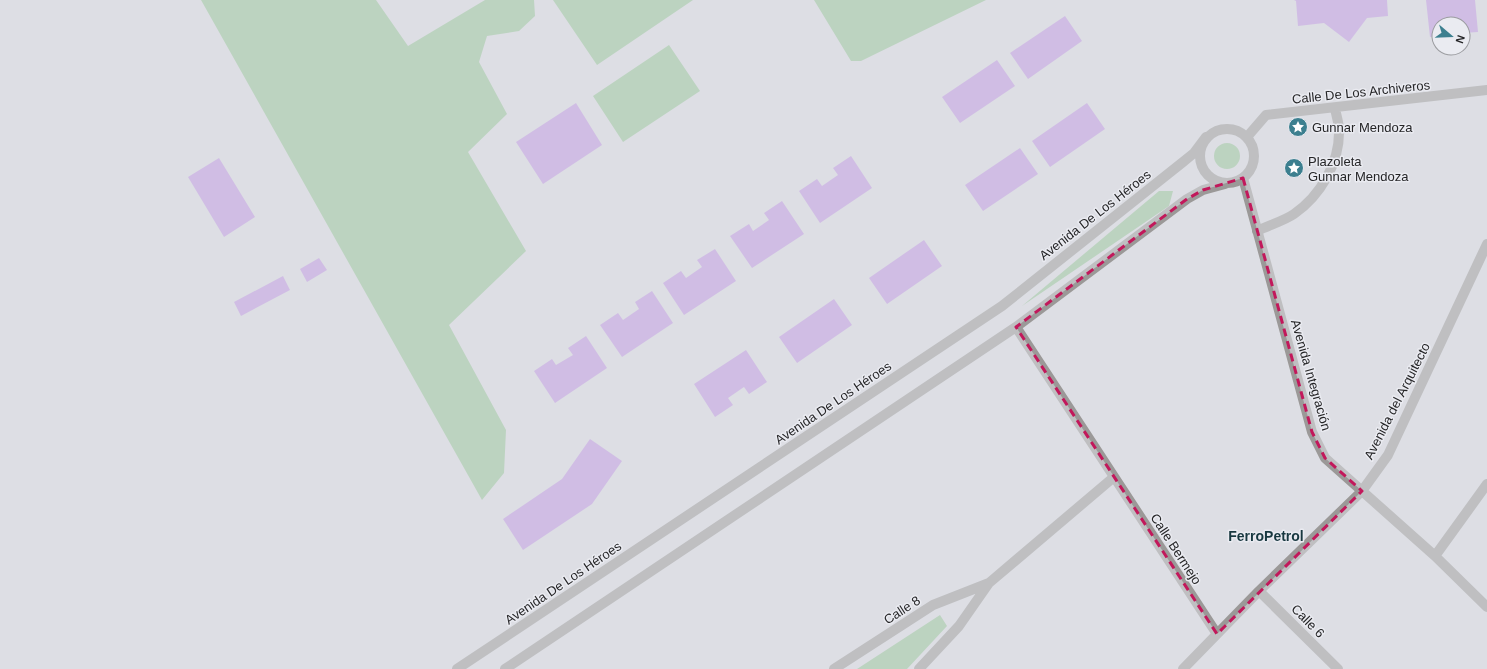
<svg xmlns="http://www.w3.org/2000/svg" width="1487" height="669" font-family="Helvetica,sans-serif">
<rect width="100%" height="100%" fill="#dddee4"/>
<!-- green -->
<path fill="#96c596" d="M201 0H376L408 46 485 0H534L535 16 519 31 487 36 479 62 507 114 468 152 526 251 449 325 506 430 504 473 482 500Z
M553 0H693L597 65Z
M814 0H986L861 61H851Z
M669 45 700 91 623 142 593 96Z
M1214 156a13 13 0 1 1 26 0a13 13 0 1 1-26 0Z
M1159 191H1173L1169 206 1022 306Z
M940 615 947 626 907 669H857Z"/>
<!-- building -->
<path fill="#c296e4" d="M1294 0H1387L1388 16 1367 18 1349 42 1324 23 1298 26 1296 1Z
M1426 0H1475L1478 32 1463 33V24H1439V36L1430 37Z
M1065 16 1082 41 1028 79 1010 53Z
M997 60 1015 86 960 123 942 97Z
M576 103 602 145 543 184 516 142Z
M1087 103 1105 129 1050 167 1032 141Z
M1020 148 1038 174 983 211 965 185Z
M851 156 872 188 820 223 799 191 817 179 822 186 838 175 833 168Z
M219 158 255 217 224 237 188 177Z
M782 201 804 234 752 268 730 236 749 224 753 231 769 220 764 213Z
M924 240 942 266 887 304 869 278Z
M715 249 736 281 684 315 663 283 681 271 686 278 702 267 697 260Z
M319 258 327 270 307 282 300 269Z
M283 276 290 290 241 316 234 302Z
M652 291 673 323 622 357 600 325 618 313 623 320 639 309 635 302Z
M834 299 852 325 797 363 779 337Z
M586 336 607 368 555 403 534 371 552 359 556 365 573 355 568 348Z
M746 350 767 382 749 394 744 387 728 398 733 405 715 417 694 384Z
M590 439 622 461 592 504 523 550 503 519 562 479Z"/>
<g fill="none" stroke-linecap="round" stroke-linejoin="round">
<!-- minor -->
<path stroke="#9b9998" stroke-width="10" d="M1200 156a27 27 0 1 1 54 0a27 27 0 1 1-54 0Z
M1247 137 1266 115 1487 90
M1243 178 1312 432 1325 458 1435 556 1487 607
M1257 231C1269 225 1284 221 1294 214 1320 196 1340 163 1339 130 1339 123 1336 115 1335 108
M1016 327 1217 634
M1435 556 1487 484
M1259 591 1338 669
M457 669 1002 306 1183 162 1194 153 1206 137
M505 669 1016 327 1187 199 1203 190 1225 184
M834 669 933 605 989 583
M919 669 959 626 989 583 1114 477
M1183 669 1259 591 1362 491 1388 455 1487 244"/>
</g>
<!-- marked area -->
<path d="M0 0H1487V669H0ZM1243 178 1312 432 1325 458 1362 491 1217 634 1016 327 1187 199 1203 190Z" fill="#dddee4" fill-opacity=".55" fill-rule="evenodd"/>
<path fill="none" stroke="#c2185b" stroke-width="3" stroke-dasharray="8 5" stroke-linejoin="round" d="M1243 178 1312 432 1325 458 1362 491 1217 634 1016 327 1187 199 1203 190Z"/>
<!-- icons -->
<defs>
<symbol id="sight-disc" viewBox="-11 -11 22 22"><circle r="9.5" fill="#3c7f8f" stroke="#eaebf1"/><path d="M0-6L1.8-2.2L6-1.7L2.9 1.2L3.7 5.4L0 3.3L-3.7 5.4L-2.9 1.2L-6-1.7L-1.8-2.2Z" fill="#fff"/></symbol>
</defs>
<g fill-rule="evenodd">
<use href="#sight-disc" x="1287" y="116" width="22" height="22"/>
<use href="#sight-disc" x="1283" y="157" width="22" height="22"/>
</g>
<g text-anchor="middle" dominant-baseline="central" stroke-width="3" stroke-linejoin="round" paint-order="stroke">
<!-- street labels -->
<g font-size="13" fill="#252527" stroke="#eaebf1">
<text transform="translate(1361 92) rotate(-6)">Calle De Los Archiveros</text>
<text transform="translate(1095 215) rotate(-38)">Avenida De Los Héroes</text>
<text transform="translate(1311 375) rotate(74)">Avenida Integración</text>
<text transform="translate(1397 401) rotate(-63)">Avenida del Arquitecto</text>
<text transform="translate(833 403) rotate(-34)">Avenida De Los Héroes</text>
<text transform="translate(1176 549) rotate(57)">Calle Bermejo</text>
<text transform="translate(563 583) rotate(-34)">Avenida De Los Héroes</text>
<text transform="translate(902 610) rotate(-33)">Calle 8</text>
<text transform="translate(1308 621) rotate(45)">Calle 6</text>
</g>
<!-- poi labels -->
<g font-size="13" fill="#252527" stroke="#eaebf1" text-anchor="start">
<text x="1312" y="127">Gunnar Mendoza</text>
<text x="1308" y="161">Plazoleta<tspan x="1308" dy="15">Gunnar Mendoza</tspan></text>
</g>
<!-- neighbourhood labels -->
<g font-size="14" font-weight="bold" fill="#183840" stroke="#eaebf1">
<text x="1266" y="536">FerroPetrol</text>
</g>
</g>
<!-- north arrow -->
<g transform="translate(1451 36) rotate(109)"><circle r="19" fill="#eaebf1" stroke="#9b9ca0"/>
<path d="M0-3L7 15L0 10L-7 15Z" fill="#3c7f8f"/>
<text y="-6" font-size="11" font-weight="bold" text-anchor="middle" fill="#252527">N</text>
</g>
</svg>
